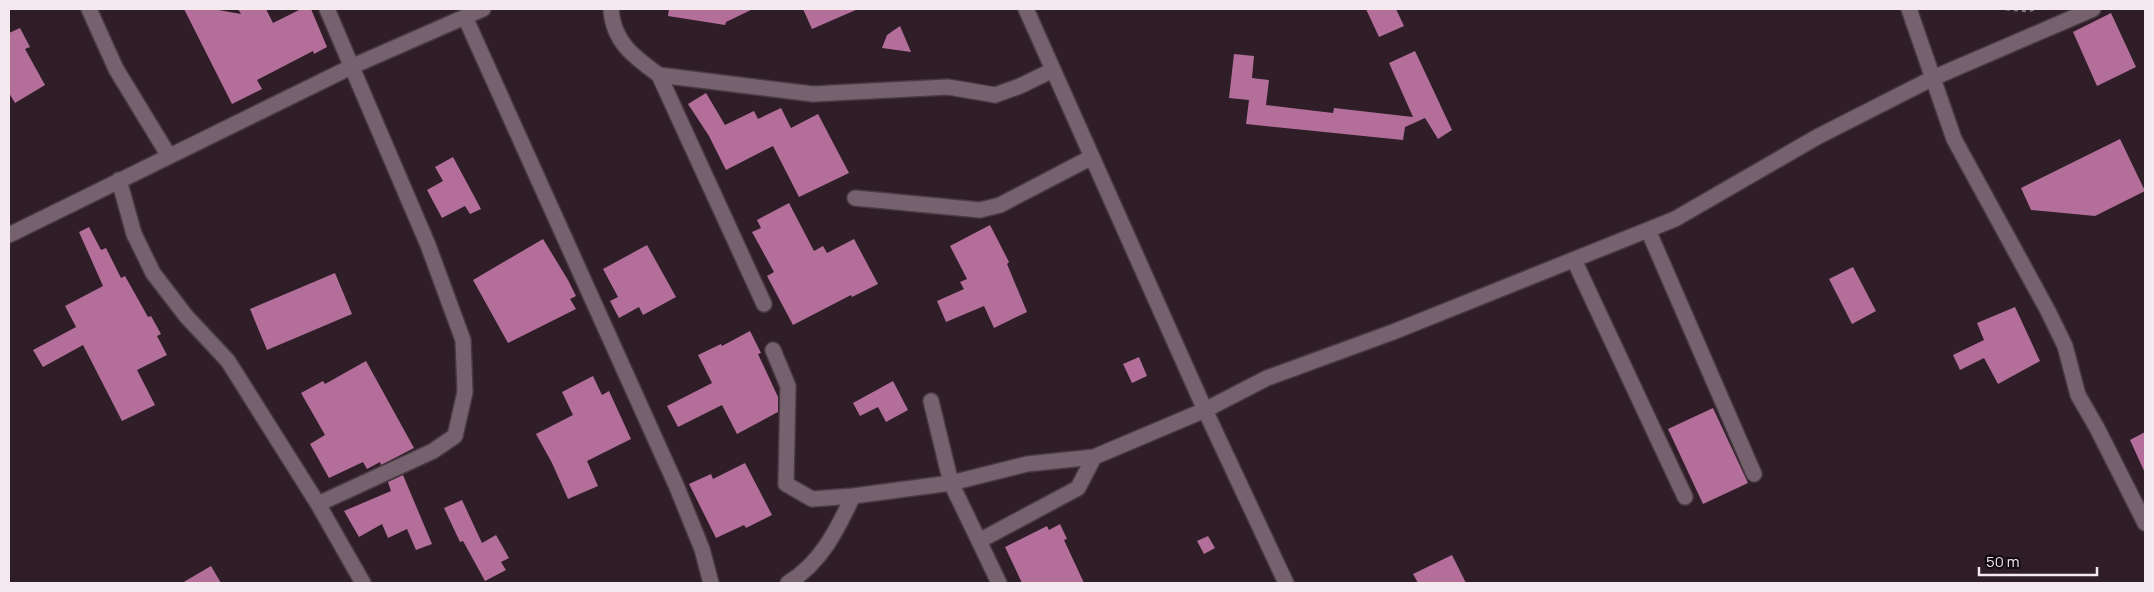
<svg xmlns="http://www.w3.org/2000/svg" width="2154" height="592" font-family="Manrope,sans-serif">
<rect width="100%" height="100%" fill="#2f1e28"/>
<!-- building -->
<path fill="#b36f99" d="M184 9H213L241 14 238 9H266L273 23 301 9H311L327 47 314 54 313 51 257 80 262 89 232 104Z
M669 9H753L726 22 725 25 668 16Z
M803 9H858L812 29Z
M1366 9H1396L1404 26 1379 37Z
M2111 13 2136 67 2097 86 2073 32Z
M900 26 911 52 882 48 887 35Z
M20 28 30 47 25 49 45 85 15 103 9 93V33Z
M1415 51 1452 130 1438 139 1425 118 1405 127 1403 140 1246 124 1249 100 1229 98 1234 54 1254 56 1252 78 1269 80 1266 105 1333 113 1334 108 1413 117 1389 63Z
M706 93 725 125 754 111 758 119 781 108 791 128 818 114 849 173 799 197 773 146 726 170 709 136 688 104Z
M2120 139 2145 191 2095 216 2031 210 2021 188Z
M453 157 481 209 470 214 465 206 442 218 427 190 443 181 435 167Z
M789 203 814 251 823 246 827 253 854 239 878 284 852 297 851 295 793 325 767 276 774 272 752 232 761 228 757 220Z
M990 225 1009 262 1007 264 1027 312 994 328 984 306 946 322 937 301 964 289 960 282 967 279 950 246Z
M89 227 101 250 106 248 121 278 125 276 148 317 151 316 161 334 157 336 167 355 137 370 155 405 122 421 83 345 43 367 33 350 76 327 65 306 103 286 79 232Z
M543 239 568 280 576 296 570 299 576 309 508 343 473 280Z
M647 245 676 297 643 315 639 307 619 318 610 301 618 297 603 269Z
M1853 267 1876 311 1852 324 1829 279Z
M335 273 352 314 267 350 250 309Z
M2015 307 2040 361 1998 384 1984 358 1960 370 1953 355 1984 340 1977 323Z
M750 331 761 353 758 354 778 397V412L737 434 722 405 678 427 667 406 712 383 698 355 721 344 722 346Z
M1139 357 1147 376 1132 383 1123 364Z
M366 361 414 448 381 465 380 462 367 469 363 462 329 478 310 444 325 435 301 393 323 381 325 384Z
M593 376 602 395 609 391 631 439 587 461 598 486 568 499 552 463 536 434 573 415 562 392Z
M893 381 908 410 886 422 878 407 860 416 853 403Z
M1713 408 1748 483 1703 504 1668 429Z
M2145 432V473L2130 440Z
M745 463 772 515 746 528 744 525 716 538 689 484 711 474 713 479Z
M403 475 432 544 416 550 407 529 388 538 382 524 359 537 344 511 391 491 388 482Z
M462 500 482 543 496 535 509 558 501 562 506 570 485 581 463 541 460 542 444 508Z
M1060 524 1067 539 1064 540 1084 583H1022L1005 547 1047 526 1049 530Z
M1208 536 1215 548 1204 554 1197 541Z
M1452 555 1466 583H1418L1413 574Z
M211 566 221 583H182Z"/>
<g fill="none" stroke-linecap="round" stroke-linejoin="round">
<defs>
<path id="minor" d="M89 9 116 69 169 156
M611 9C613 42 634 57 659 75L764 304
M1026 9 1205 410 1286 583
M1909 9 1954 139 2048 311 2065 346 2078 395 2097 428 2145 523
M465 17 676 485 702 549 711 583
M659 75 813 94 948 87 995 95 1020 86 1053 70
M119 180 134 234 153 273 186 316 228 361 318 504 363 583
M855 198 980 210 1000 205 1092 157
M1648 230 1754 474
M9 235 353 66 483 9
M1574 260 1685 497
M773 350 788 386 786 484 812 499 853 496 951 483 1027 464 1094 457 1205 410 1267 378 1393 332 1675 219 1817 137 1933 78 2093 9
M931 401 951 483 979 541 1078 488 1094 457
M318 504 433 451 455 436 465 392 463 340 428 245 327 9
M979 541 999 583
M788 583C821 563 837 530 853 496"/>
</defs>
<!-- minor casing -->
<use href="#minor" stroke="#473a42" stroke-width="18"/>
<!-- path -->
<path stroke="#7f7179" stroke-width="3" stroke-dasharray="4 4" stroke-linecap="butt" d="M2006 9 2028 11 2035 9"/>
<!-- minor -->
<use href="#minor" stroke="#76626e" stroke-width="15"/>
</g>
<!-- border -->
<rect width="2154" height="592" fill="none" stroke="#f5e9f0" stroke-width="20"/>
<!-- scale -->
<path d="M1979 567v8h118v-8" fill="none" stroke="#f5e9f0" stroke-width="2.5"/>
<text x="1986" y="567" font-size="15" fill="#f5e9f0" stroke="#120b0f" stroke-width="4" paint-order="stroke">50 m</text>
</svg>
